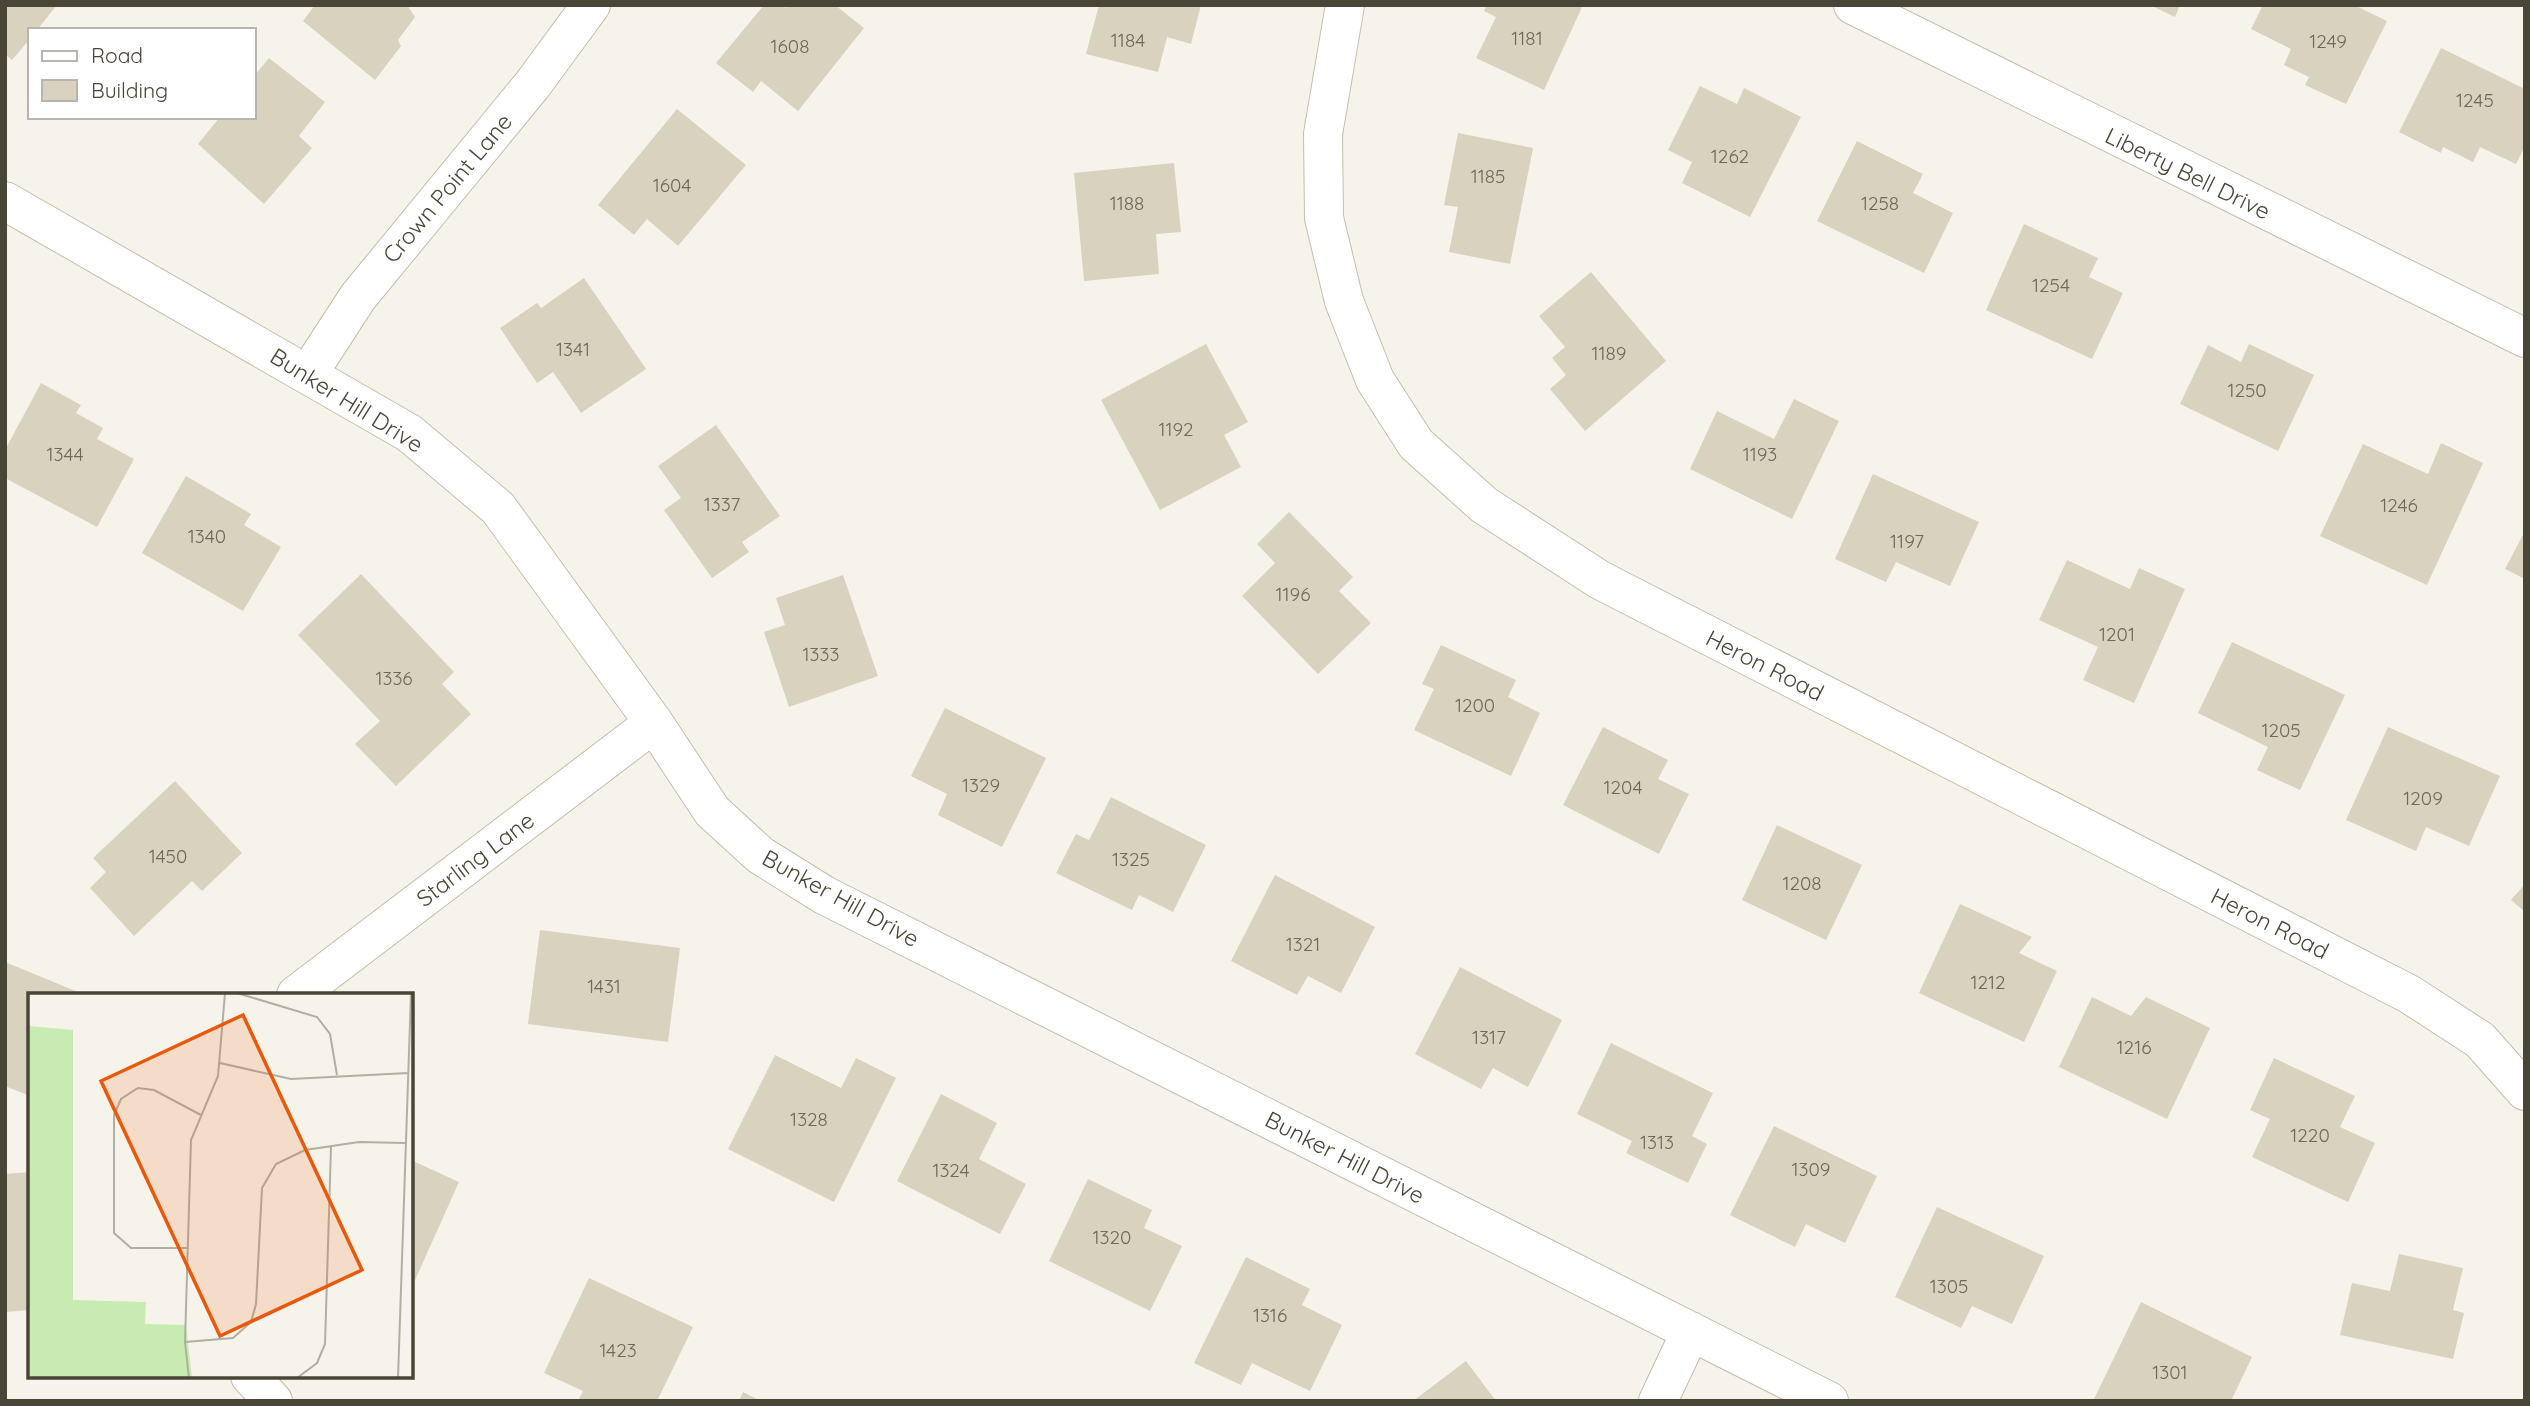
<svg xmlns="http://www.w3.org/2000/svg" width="2530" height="1406" font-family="Quicksand,sans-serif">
<rect width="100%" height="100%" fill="#f6f4ea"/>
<!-- building -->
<path fill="#d8d2bf" d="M5 5H57L37 30H30V39L12 60 5 54Z
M315 5H407L415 17 398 40 401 46 375 80 303 21Z
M764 5H782L786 8 788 5H835L864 28 798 111 761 81 753 92 716 63Z
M1099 5H1201L1191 44 1167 37 1158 72 1086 54Z
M1487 5H1583L1544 90 1476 58 1496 17 1484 11Z
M2150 5H2180L2175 17Z
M2263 5H2354L2387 21 2346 104 2305 85 2309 77 2284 65 2291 49 2251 29Z
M2441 48 2525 89V146L2516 164 2480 147 2473 162 2443 147 2441 153 2399 132Z
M269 58 325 102 299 136 312 148 264 204 198 144 220 117H254V76Z
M1700 86 1737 104 1744 88 1801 117 1750 217 1682 183 1692 162 1668 150Z
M677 109 746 165 678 246 647 219 634 235 598 205Z
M1458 133 1533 148 1510 264 1449 252 1458 207 1444 205Z
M1857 141 1923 174 1913 193 1953 213 1924 273 1817 221Z
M1174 163 1181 232 1156 234 1159 274 1084 281 1074 173Z
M2024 224 2098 258 2089 277 2123 293 2092 359 1986 310Z
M1591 272 1666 361 1585 431 1550 389 1566 375 1552 358 1565 347 1539 316Z
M584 278 646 369 581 413 553 372 537 383 500 328 537 303 541 308Z
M1206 344 1248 422 1224 435 1241 467 1160 510 1101 400Z
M2249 344 2314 375 2278 451 2180 404 2208 345 2241 362Z
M41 383 81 405 76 413 103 428 97 439 134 459 97 527 5 478V450Z
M1794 399 1839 421 1792 519 1690 469 1717 411 1774 439Z
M716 425 780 516 742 542 749 552 712 578 664 510 681 498 658 466Z
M2441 443 2483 463 2427 585 2320 536 2363 444 2428 474Z
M1873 474 1979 522 1950 586 1896 562 1886 582 1835 559Z
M186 476 251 514 244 525 281 547 243 611 142 553Z
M1289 512 1353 577 1339 591 1371 623 1318 674 1242 596 1275 563 1257 544Z
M2525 531V579L2505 569Z
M2067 560 2130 589 2139 568 2185 589 2134 703 2083 680 2098 647 2039 620Z
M361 574 454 672 442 684 471 714 396 786 355 744 380 721 298 635Z
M843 575 878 676 789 707 764 632 785 625 776 598Z
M2232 642 2345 695 2300 790 2257 770 2268 747 2198 713Z
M1441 645 1516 680 1508 697 1540 713 1511 776 1414 730 1434 689 1422 684Z
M945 708 1046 758 1002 847 938 815 947 794 911 776Z
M1603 727 1668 760 1658 779 1689 794 1659 854 1563 805Z
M2388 727 2500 776 2469 846 2426 827 2416 851 2346 820Z
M175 781 242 853 202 891 192 881 134 936 90 888 106 872 93 858Z
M1111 797 1206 845 1173 912 1139 895 1132 910 1056 873 1076 834 1089 840Z
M1777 825 1862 865 1826 940 1742 900Z
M1275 875 1375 927 1341 993 1308 976 1297 995 1231 961Z
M2525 884V912L2511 900Z
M1960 904 2032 937 2019 953 2057 971 2024 1042 1919 993Z
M540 930 680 948 668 1042 528 1024Z
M5 962 85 995H30V1096L5 1086Z
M1460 967 1562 1020 1528 1087 1493 1068 1481 1089 1415 1054Z
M2092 997 2131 1016 2146 997 2210 1028 2167 1119 2059 1067Z
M1611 1043 1713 1093 1692 1136 1707 1144 1688 1183 1626 1153 1632 1141 1577 1114Z
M775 1055 841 1088 856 1058 896 1078 834 1202 728 1149Z
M2274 1058 2355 1096 2340 1127 2375 1143 2348 1202 2252 1157 2270 1119 2250 1110Z
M941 1094 997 1123 979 1159 1026 1184 1000 1234 897 1181Z
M1774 1126 1877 1176 1845 1243 1806 1224 1795 1247 1730 1215Z
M411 1160 459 1182 411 1289Z
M30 1172V1310L5 1312V1174Z
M1088 1179 1152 1210 1144 1228 1182 1246 1150 1311 1049 1261Z
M1937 1207 2044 1256 2012 1324 1972 1306 1961 1328 1895 1297Z
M2399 1254 2463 1268 2453 1310 2464 1313 2453 1359 2340 1335 2352 1283 2390 1291Z
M1246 1257 1310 1289 1302 1305 1342 1325 1310 1391 1252 1363 1241 1385 1194 1363Z
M589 1278 693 1327 657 1401H578L583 1391 544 1373Z
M2141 1302 2252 1357 2231 1401H2093Z
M1466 1361 1496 1401H1413Z
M743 1392 761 1401H739Z"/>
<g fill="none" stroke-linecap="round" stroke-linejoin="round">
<defs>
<path id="minor" d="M1345 5 1323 134 1324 218 1344 301 1375 380 1416 444 1484 505 1600 580 2409 994 2480 1040 2525 1091
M1853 5 2525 338
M5 201 409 433 498 508 654 723 712 811 760 855 824 895 1829 1401
M308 374 358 297 533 84 591 5
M296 995 654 723
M250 1376 273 1401
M1658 1401 1691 1331"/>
</defs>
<!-- minor casing -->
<use href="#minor" stroke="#c2beac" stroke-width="40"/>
<!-- minor -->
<use href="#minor" stroke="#fff" stroke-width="38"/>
</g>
<g text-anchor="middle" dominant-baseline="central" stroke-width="7" stroke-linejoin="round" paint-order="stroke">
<!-- number labels -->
<g font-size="19" fill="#6e6959">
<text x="1527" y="38">1181</text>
<text x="1128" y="40">1184</text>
<text x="2328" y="41">1249</text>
<text x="790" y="46">1608</text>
<text x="2475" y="100">1245</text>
<text x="1730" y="156">1262</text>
<text x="1488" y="176">1185</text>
<text x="672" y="185">1604</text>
<text x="1127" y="203">1188</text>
<text x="1880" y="203">1258</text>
<text x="2051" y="285">1254</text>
<text x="573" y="349">1341</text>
<text x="1609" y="353">1189</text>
<text x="2247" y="390">1250</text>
<text x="1176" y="429">1192</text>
<text x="65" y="454">1344</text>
<text x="1760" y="454">1193</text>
<text x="722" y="504">1337</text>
<text x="2399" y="505">1246</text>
<text x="207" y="536">1340</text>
<text x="1907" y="541">1197</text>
<text x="1293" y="594">1196</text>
<text x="2117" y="634">1201</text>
<text x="821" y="654">1333</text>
<text x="394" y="678">1336</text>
<text x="1475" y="705">1200</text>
<text x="2281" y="730">1205</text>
<text x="981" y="785">1329</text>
<text x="1623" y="787">1204</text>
<text x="2423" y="798">1209</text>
<text x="168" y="856">1450</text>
<text x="1131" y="859">1325</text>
<text x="1802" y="883">1208</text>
<text x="1303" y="944">1321</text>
<text x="1988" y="982">1212</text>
<text x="604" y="986">1431</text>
<text x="1489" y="1037">1317</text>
<text x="2134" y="1047">1216</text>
<text x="809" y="1119">1328</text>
<text x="2310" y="1135">1220</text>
<text x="1657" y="1142">1313</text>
<text x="1811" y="1169">1309</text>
<text x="951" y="1170">1324</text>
<text x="1112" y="1237">1320</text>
<text x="1949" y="1286">1305</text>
<text x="1270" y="1315">1316</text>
<text x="618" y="1350">1423</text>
<text x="2170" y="1372">1301</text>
</g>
<!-- street labels -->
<g font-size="23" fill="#4a4637" stroke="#fff">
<text transform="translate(2188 173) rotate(26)">Liberty Bell Drive</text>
<text transform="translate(447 188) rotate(-50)">Crown Point Lane</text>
<text transform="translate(347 400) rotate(32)">Bunker Hill Drive</text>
<text transform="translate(1765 665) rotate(27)">Heron Road</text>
<text transform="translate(475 859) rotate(-37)">Starling Lane</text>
<text transform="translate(841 898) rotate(29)">Bunker Hill Drive</text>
<text transform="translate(2270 923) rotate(27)">Heron Road</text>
<text transform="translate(1345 1157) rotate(27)">Bunker Hill Drive</text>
</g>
</g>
<!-- overview -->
<g transform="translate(28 993)">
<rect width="385" height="385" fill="#f6f4ea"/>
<path d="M0 33 45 37V307L118 309 117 331 158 332 164 385H0Z" fill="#c8ebb2"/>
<path fill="none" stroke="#b1aea2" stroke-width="2" d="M209 0 289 24 302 41 309 82M192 70 263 86 380 80M160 255H103L86 240V122L93 106 110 95 126 97 173 122M157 349 205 345 223 329 228 311 234 195 248 171 277 157 331 149 377 150M161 385 157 349 163 147 190 83 197 0M269 385 289 370 297 351 303 154M370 385 383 0"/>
<path fill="#e8590c" fill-opacity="0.15" stroke="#e8590c" stroke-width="3.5" d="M215 22 334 277 192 343 73 88Z"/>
<rect width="385" height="385" fill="none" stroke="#4a4637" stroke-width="3.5"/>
</g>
<!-- border -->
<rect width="2530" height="1406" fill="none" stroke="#4a4637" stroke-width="14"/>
<!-- legend -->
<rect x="28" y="28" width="228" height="91" fill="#ffffff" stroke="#b7b5af" stroke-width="2"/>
<rect x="42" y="51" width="35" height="10" fill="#ffffff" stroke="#b7b5af" stroke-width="2"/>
<text x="91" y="63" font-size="21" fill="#4a4637">Road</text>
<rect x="42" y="80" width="35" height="21" fill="#d8d2bf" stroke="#b7b5af" stroke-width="2"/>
<text x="91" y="98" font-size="21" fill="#4a4637">Building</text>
</svg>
